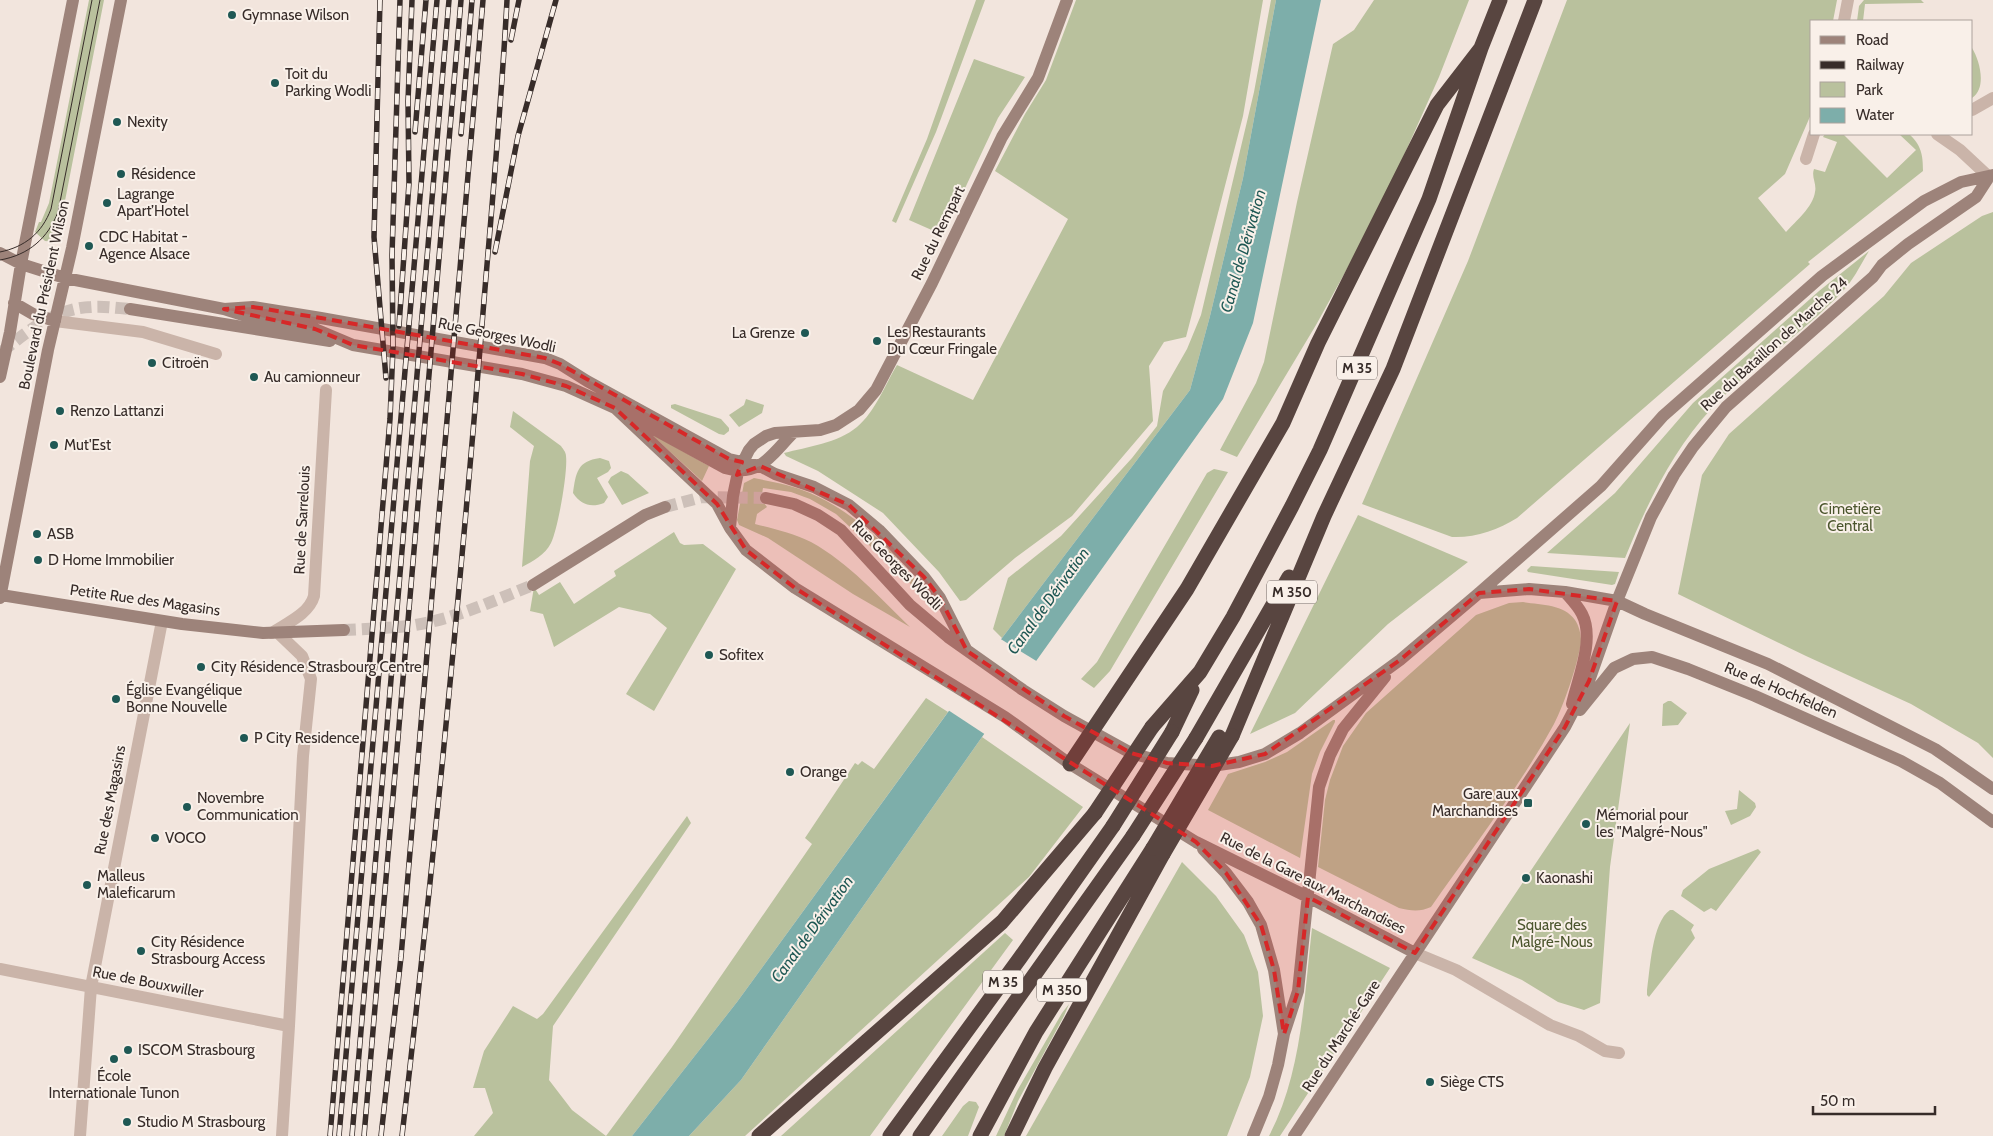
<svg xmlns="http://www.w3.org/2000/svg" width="1993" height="1136" font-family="Cabin,sans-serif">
<rect width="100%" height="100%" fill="#f2e5dd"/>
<!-- green -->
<path fill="#b9c19d" d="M89 0H104L57 242 45 241 35 232 39 222H41L49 203Z
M976 0H985L936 132 896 223 892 221 927 139Z
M1076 0H1263L1243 116 1186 337 1164 342 1149 366 1153 421 1072 516 1015 558 966 600 960 601 939 572 883 513 818 471 786 456 784 453C807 447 838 443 857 427 875 412 885 385 897 365L973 400 1068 219 995 171 1025 114 1046 80Z
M1271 0H1276L1243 178 1210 316 1190 390 1002 638 993 629 1008 578 1061 536 1132 458 1157 426 1163 391 1187 349 1201 315 1254 92Z
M1374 0H1469L1439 77 1379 211 1316 325 1237 457 1220 450 1256 383 1264 362 1297 202 1333 44 1354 30Z
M1567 0H1837L1833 21H1812V112L1785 174 1758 198 1786 232C1796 221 1813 207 1815 192 1817 184 1811 177 1814 169L1825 172 1837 142 1823 137 1825 134H1843L1887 178 1916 150 1899 134H1909C1921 145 1923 154 1923 171L1808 262 1810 264 1517 518C1498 530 1475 538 1452 537L1362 504 1468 261Z
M1864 0H1921L1924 3 1865 4 1863 21H1857L1859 6Z
M1972 48C1980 61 1987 88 1972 98Z
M974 59 1025 77 998 118 943 235 909 220Z
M1993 212V758L1978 743 1911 704 1806 656 1678 594 1702 475 1729 434 1884 296 1911 263 1982 216Z
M1869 251C1861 264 1853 281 1842 292 1802 334 1752 366 1712 408 1672 451 1647 504 1625 558L1547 553 1615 493 1693 403 1819 291Z
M746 399 764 405 762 413 739 427 729 415 744 405Z
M675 404 721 419 729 428V431L724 435 719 434 671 408V405Z
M513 411 561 446C563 449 566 452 566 456 568 471 558 529 551 543 545 555 533 561 522 567L530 461 534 446 510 427Z
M654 435 709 466 702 481 653 436Z
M600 458 609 461 611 468 608 472 597 478 608 497 604 503C591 508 581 505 573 493 576 473 577 461 600 458Z
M1214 469 1228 472 1110 671 1094 688 1081 679 1097 662 1207 473Z
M621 471 628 474 649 493 622 505 608 482 611 477Z
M754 478C773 482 792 485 810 493 861 515 904 560 934 606L836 514 810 499 791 492 763 488 761 499 767 507 757 514 755 524C774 529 793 533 811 542 849 563 879 597 910 627L853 594 768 538 739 525 737 520 744 483Z
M1358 515 1468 562 1388 624 1295 713 1250 734Z
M674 532 680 543 684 545 703 544 736 569 654 711 626 694 667 628 650 614 619 607 554 647 543 614 530 611 534 587 539 595 560 582 574 604 616 576 614 571Z
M1531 566 1619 572 1615 584 1612 585 1528 572 1527 570Z
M1523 602C1541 605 1564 604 1575 620 1579 626 1581 634 1581 642 1578 664 1564 705 1554 724 1519 788 1473 847 1431 907 1420 912 1411 911 1399 908L1318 867 1325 800 1330 780 1343 746 1366 713 1476 615 1509 603Z
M926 698 948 712 737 1002 632 1136H606L672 1047 812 844 805 838 855 763 858 765 862 761 874 769Z
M1668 701H1671L1687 713 1678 725 1662 726 1663 704Z
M1333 720H1335V722L1320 752 1312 774 1300 858 1208 810 1228 774 1265 762 1287 752Z
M1630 723 1610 867 1600 1003 1584 1010 1558 1002 1522 980 1472 958Z
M982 737 1083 807 1029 877 745 1136H689L741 1080Z
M1739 790 1755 803 1756 807 1750 816 1731 825 1725 811 1737 809Z
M687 816 691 823 553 1026 549 1080 572 1110 606 1136H474L493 1113 485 1088H473L484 1051 513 1006 537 1019 543 1014Z
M1758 849 1761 852 1716 911 1711 908 1704 912 1681 896 1683 890 1709 869Z
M1182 862 1216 896 1244 935 1258 972 1263 1016 1250 1077 1227 1136H1026Z
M1670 910H1673L1694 925 1691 930 1695 938 1649 997 1647 995V990C1650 970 1652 922 1670 910Z
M1312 928 1390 968 1280 1136H1269C1302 1073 1304 997 1312 928Z
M1005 933 1013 940 870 1136H781Z
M1069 1004 1064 1016 1018 1101 1004 1136H996L1017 1091 1062 1013Z
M969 1101 976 1102 979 1107 968 1136H942L963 1106Z"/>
<!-- water -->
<path fill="#7daeaa" d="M1276 0H1321L1253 323 1223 399 982 737 741 1080 689 1136H632L737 1002 1002 638 1190 390 1210 316 1243 178Z"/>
<!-- pier -->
<path fill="#f2e5dd" d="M999 638 1038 662 986 735 948 710Z"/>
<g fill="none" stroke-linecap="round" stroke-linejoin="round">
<!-- secondary-tunnel -->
<path stroke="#cdc0b9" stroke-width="12" stroke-dasharray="12 6" stroke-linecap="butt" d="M2 352C27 331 57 308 91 307 104 306 117 308 130 309
M665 507 702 497 766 498
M344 630C365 629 387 628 409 626 452 620 493 601 533 585"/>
<!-- street -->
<path stroke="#cab4a9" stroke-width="12" d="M1844 21 1848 0
M1972 110 1993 98
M1937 134 1960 150 1989 177
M1806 159 1814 134
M55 321 143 332 216 354
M277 632 302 656 311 679 303 756 289 1026 282 1136
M272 633C287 623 309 614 314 596L326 390
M1415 953 1456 970 1550 1025 1579 1036 1605 1051 1619 1053
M0 969 289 1026
M80 1136 91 987 162 621"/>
<!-- secondary -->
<path stroke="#9d837a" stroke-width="12" d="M0 253 21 264 65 278 224 309 249 317 315 329 353 345 522 374 566 386 615 408 725 468C760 478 771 455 793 433
M14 303 33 314 55 321
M130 309 330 341
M224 309 253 307 321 318 545 358 560 364 587 381 729 459 760 466 775 474 814 487 849 505 879 530 924 577 940 598 966 649
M0 377 10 332 21 264 73 0
M615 408 717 504 730 528 746 550 795 588 1005 717 1070 764 1196 842 1308 897 1415 953
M766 498 794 504 818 515 841 530 910 605 948 637 1023 690 1064 716 1111 742 1131 753 1167 763 1212 766 1239 762 1265 754 1300 733 1400 660 1479 593 1601 486 1663 416 1822 276 1924 201 1961 182 1993 175
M730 528 733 496 738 472 749 450 754 444 766 436 775 433 820 430 836 425 859 410 876 390 932 283 1002 137 1038 78 1067 0
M533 585 645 515 665 507
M1565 592C1571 599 1578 606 1582 614 1595 639 1578 678 1572 704
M1479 593 1529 589 1565 592 1617 601 1645 614 1768 664 1935 749 1993 789
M1 595 182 624 263 633 344 630
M0 598 48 350 72 248 121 0
M1580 710 1614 668 1633 659 1652 657 1688 669 1755 696 1901 761 1940 783 1993 822
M1203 849 1226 873 1248 902 1261 925 1274 970 1284 1034 1278 1065 1269 1097 1253 1136
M1284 1034 1298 991 1319 787 1330 755 1343 729 1385 677
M1294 1136 1565 727 1589 681 1617 601 1651 517 1674 475 1693 447 1726 407 1873 277 1882 265 1908 244 1976 197 1989 177"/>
<!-- highway -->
<path stroke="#584540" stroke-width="15" d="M1152 727 1200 672 1233 617 1292 506 1320 450 1429 199 1481 48 1500 0
M1172 732 1192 690
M1232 736 1324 516 1393 369 1535 0
M1196 738 1289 577
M1070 764 1187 589 1283 423 1318 343 1437 105 1481 48
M759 1136 1002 922 1095 813
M890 1136 1020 958 1113 826
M920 1136 1133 836
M980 1136 1036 1032 1153 848
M1012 1136 1045 1068 1163 854"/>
<!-- tram -->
<path stroke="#372c29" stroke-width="1" d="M0 252C25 247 42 233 51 209L92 0
M0 260C29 255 48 238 58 212L100 0"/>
<defs>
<path id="rail" d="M380 0 374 237 386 378
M511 40 519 0
M415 132 426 0
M461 134 472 0
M495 252 518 136 556 0
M399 326 409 183 408 101 412 0
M330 1136 390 419 393 347 392 255 400 0
M339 1136 437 0
M352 1136 449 0
M364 1136 461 0
M381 1136 401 957 483 0
M402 1136C433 870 459 604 481 337 490 225 501 113 507 0"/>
</defs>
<!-- rail casing -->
<use href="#rail" stroke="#372c29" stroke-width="5.5"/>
<!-- rail -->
<use href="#rail" stroke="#f9f0e9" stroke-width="4" stroke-dasharray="11" stroke-linecap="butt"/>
<!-- highway-bridge -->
<path stroke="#584540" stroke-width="15" d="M1095 813 1152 727
M1113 826 1172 732
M1133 836 1196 738
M1153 848 1219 737
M1163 854 1232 736"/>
</g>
<!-- marked area -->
<path fill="#d62828" fill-opacity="0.2" stroke="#d62828" stroke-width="4" stroke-dasharray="10 6" stroke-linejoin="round" d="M253 307 321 318 545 358 560 364 729 459 742 462 737 475 760 466 849 505 924 577 940 598 967 651 1064 716 1131 753 1167 763 1212 766 1265 754 1400 660 1479 593 1529 589 1617 601 1589 681 1565 727 1415 953 1308 897 1298 991 1284 1034 1274 970 1261 925 1226 873 1196 842 795 588 746 550 717 504 615 408 566 386 522 374 353 345 315 329 224 309Z"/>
<!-- markers -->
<g fill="#1f5854" stroke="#f9f0e9" stroke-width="2">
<circle cx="232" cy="15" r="5"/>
<circle cx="275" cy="83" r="5"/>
<circle cx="117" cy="122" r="5"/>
<circle cx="121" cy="174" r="5"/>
<circle cx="107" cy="203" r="5"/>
<circle cx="89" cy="246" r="5"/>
<circle cx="805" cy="333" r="5"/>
<circle cx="877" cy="341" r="5"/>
<circle cx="152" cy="363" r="5"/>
<circle cx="254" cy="377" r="5"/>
<circle cx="60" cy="411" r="5"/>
<circle cx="54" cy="445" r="5"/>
<circle cx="37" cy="534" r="5"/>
<circle cx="38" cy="560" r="5"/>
<circle cx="709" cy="655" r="5"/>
<circle cx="201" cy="667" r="5"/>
<circle cx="116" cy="699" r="5"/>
<circle cx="244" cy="738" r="5"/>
<circle cx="790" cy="772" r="5"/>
<rect x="1523" y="798" width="10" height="10" rx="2.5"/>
<circle cx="187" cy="807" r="5"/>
<circle cx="1586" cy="824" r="5"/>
<circle cx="155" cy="838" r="5"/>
<circle cx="1526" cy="878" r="5"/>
<circle cx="87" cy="885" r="5"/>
<circle cx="141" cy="951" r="5"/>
<circle cx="128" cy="1050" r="5"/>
<circle cx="114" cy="1059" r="5"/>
<circle cx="1430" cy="1082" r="5"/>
<circle cx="127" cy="1122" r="5"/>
</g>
<g text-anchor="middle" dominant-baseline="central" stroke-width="4" stroke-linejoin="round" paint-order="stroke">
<!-- shield labels -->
<g fill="#f9f0e9" stroke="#716763" stroke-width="1">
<rect x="1337" y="356.5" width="40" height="23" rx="4"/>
<rect x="1267" y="580.5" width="50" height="23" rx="4"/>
<rect x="983" y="970.5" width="40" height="23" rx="4"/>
<rect x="1037" y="978.5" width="50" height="23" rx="4"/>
</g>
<g font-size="14" font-weight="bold" fill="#372c29">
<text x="1357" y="368">M 35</text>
<text x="1292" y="592">M 350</text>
<text x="1003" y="982">M 35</text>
<text x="1062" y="990">M 350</text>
</g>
<!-- poi labels -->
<g font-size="15" fill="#372c29" stroke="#f9f0e9" text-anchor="start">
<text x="242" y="15">Gymnase Wilson</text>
<text x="285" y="74">Toit du<tspan x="285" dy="17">Parking Wodli</tspan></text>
<text x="127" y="122">Nexity</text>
<text x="131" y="174">Résidence</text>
<text x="117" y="194">Lagrange<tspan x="117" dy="17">Apart’Hotel</tspan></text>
<text x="99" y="237">CDC Habitat -<tspan x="99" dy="17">Agence Alsace</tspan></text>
<text x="887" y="332">Les Restaurants<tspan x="887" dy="17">Du Cœur Fringale</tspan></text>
<text x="795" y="333" text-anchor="end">La Grenze</text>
<text x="162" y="363">Citroën</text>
<text x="264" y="377">Au camionneur</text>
<text x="70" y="411">Renzo Lattanzi</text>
<text x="64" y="445">Mut'Est</text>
<text x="47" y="534">ASB</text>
<text x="48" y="560">D Home Immobilier</text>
<text x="719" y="655">Sofitex</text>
<text x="211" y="667">City Résidence Strasbourg Centre</text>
<text x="126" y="690">Église Evangélique<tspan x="126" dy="17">Bonne Nouvelle</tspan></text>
<text x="254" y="738">P City Residence</text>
<text x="800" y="772">Orange</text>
<text x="1518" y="794" text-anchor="end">Gare aux<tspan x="1518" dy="17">Marchandises</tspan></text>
<text x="197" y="798">Novembre<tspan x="197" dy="17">Communication</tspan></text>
<text x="1596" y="815">Mémorial pour<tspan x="1596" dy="17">les "Malgré-Nous"</tspan></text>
<text x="165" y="838">VOCO</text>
<text x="97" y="876">Malleus<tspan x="97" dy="17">Maleficarum</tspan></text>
<text x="1536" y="878">Kaonashi</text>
<text x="151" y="942">City Résidence<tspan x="151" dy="17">Strasbourg Access</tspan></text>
<text x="138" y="1050">ISCOM Strasbourg</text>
<text x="114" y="1076" text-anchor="middle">École<tspan x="114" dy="17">Internationale Tunon</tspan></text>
<text x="1440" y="1082">Siège CTS</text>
<text x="137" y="1122">Studio M Strasbourg</text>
</g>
<!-- street labels -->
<g font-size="15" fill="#372c29" stroke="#f9f0e9">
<text transform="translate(938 233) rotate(-64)">Rue du Rempart</text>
<text transform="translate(44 295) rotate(-78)">Boulevard du Président Wilson</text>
<text transform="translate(497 335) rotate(12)">Rue Georges Wodli</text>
<text transform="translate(1774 344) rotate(-42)">Rue du Bataillon de Marche 24</text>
<text transform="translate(302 520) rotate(-87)">Rue de Sarrelouis</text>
<text transform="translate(897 565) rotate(45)">Rue Georges Wodli</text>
<text transform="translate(145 600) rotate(8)">Petite Rue des Magasins</text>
<text transform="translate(1781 690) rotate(23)">Rue de Hochfelden</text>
<text transform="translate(110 800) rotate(-79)">Rue des Magasins</text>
<text transform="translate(1313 883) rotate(27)">Rue de la Gare aux Marchandises</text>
<text transform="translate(148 982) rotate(11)">Rue de Bouxwiller</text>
<text transform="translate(1341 1036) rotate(-57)">Rue du Marché-Gare</text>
</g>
<!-- park labels -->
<g font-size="15" fill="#4b552d" stroke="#f9f0e9">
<text x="1850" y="509">Cimetière<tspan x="1850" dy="17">Central</tspan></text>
<text x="1552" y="925">Square des<tspan x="1552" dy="17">Malgré-Nous</tspan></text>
</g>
<!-- water labels -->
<g font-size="16" font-style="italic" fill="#1f5854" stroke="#f9f0e9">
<text transform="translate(1243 251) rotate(-74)">Canal de Dérivation</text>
<text transform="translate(1048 601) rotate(-54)">Canal de Dérivation</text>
<text transform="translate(812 929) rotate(-54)">Canal de Dérivation</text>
</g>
</g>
<!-- legend -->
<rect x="1810" y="20" width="162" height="115" fill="#f9f0e9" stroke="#aba29c"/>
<rect x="1820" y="36" width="25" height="8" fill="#9d837a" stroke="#aba29c"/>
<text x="1856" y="45" font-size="15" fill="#372c29">Road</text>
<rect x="1820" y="61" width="25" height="8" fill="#372c29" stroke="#aba29c"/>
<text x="1856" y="70" font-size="15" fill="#372c29">Railway</text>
<rect x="1820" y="82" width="25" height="15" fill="#b9c19d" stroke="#aba29c"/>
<text x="1856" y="95" font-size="15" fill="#372c29">Park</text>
<rect x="1820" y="108" width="25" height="15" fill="#7daeaa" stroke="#aba29c"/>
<text x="1856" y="120" font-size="15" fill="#372c29">Water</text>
<!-- scale -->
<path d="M1813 1106v8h122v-8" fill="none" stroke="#372c29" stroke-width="2.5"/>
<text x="1820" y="1106" font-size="15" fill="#372c29" stroke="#f9f0e9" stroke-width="4" paint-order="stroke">50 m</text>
</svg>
